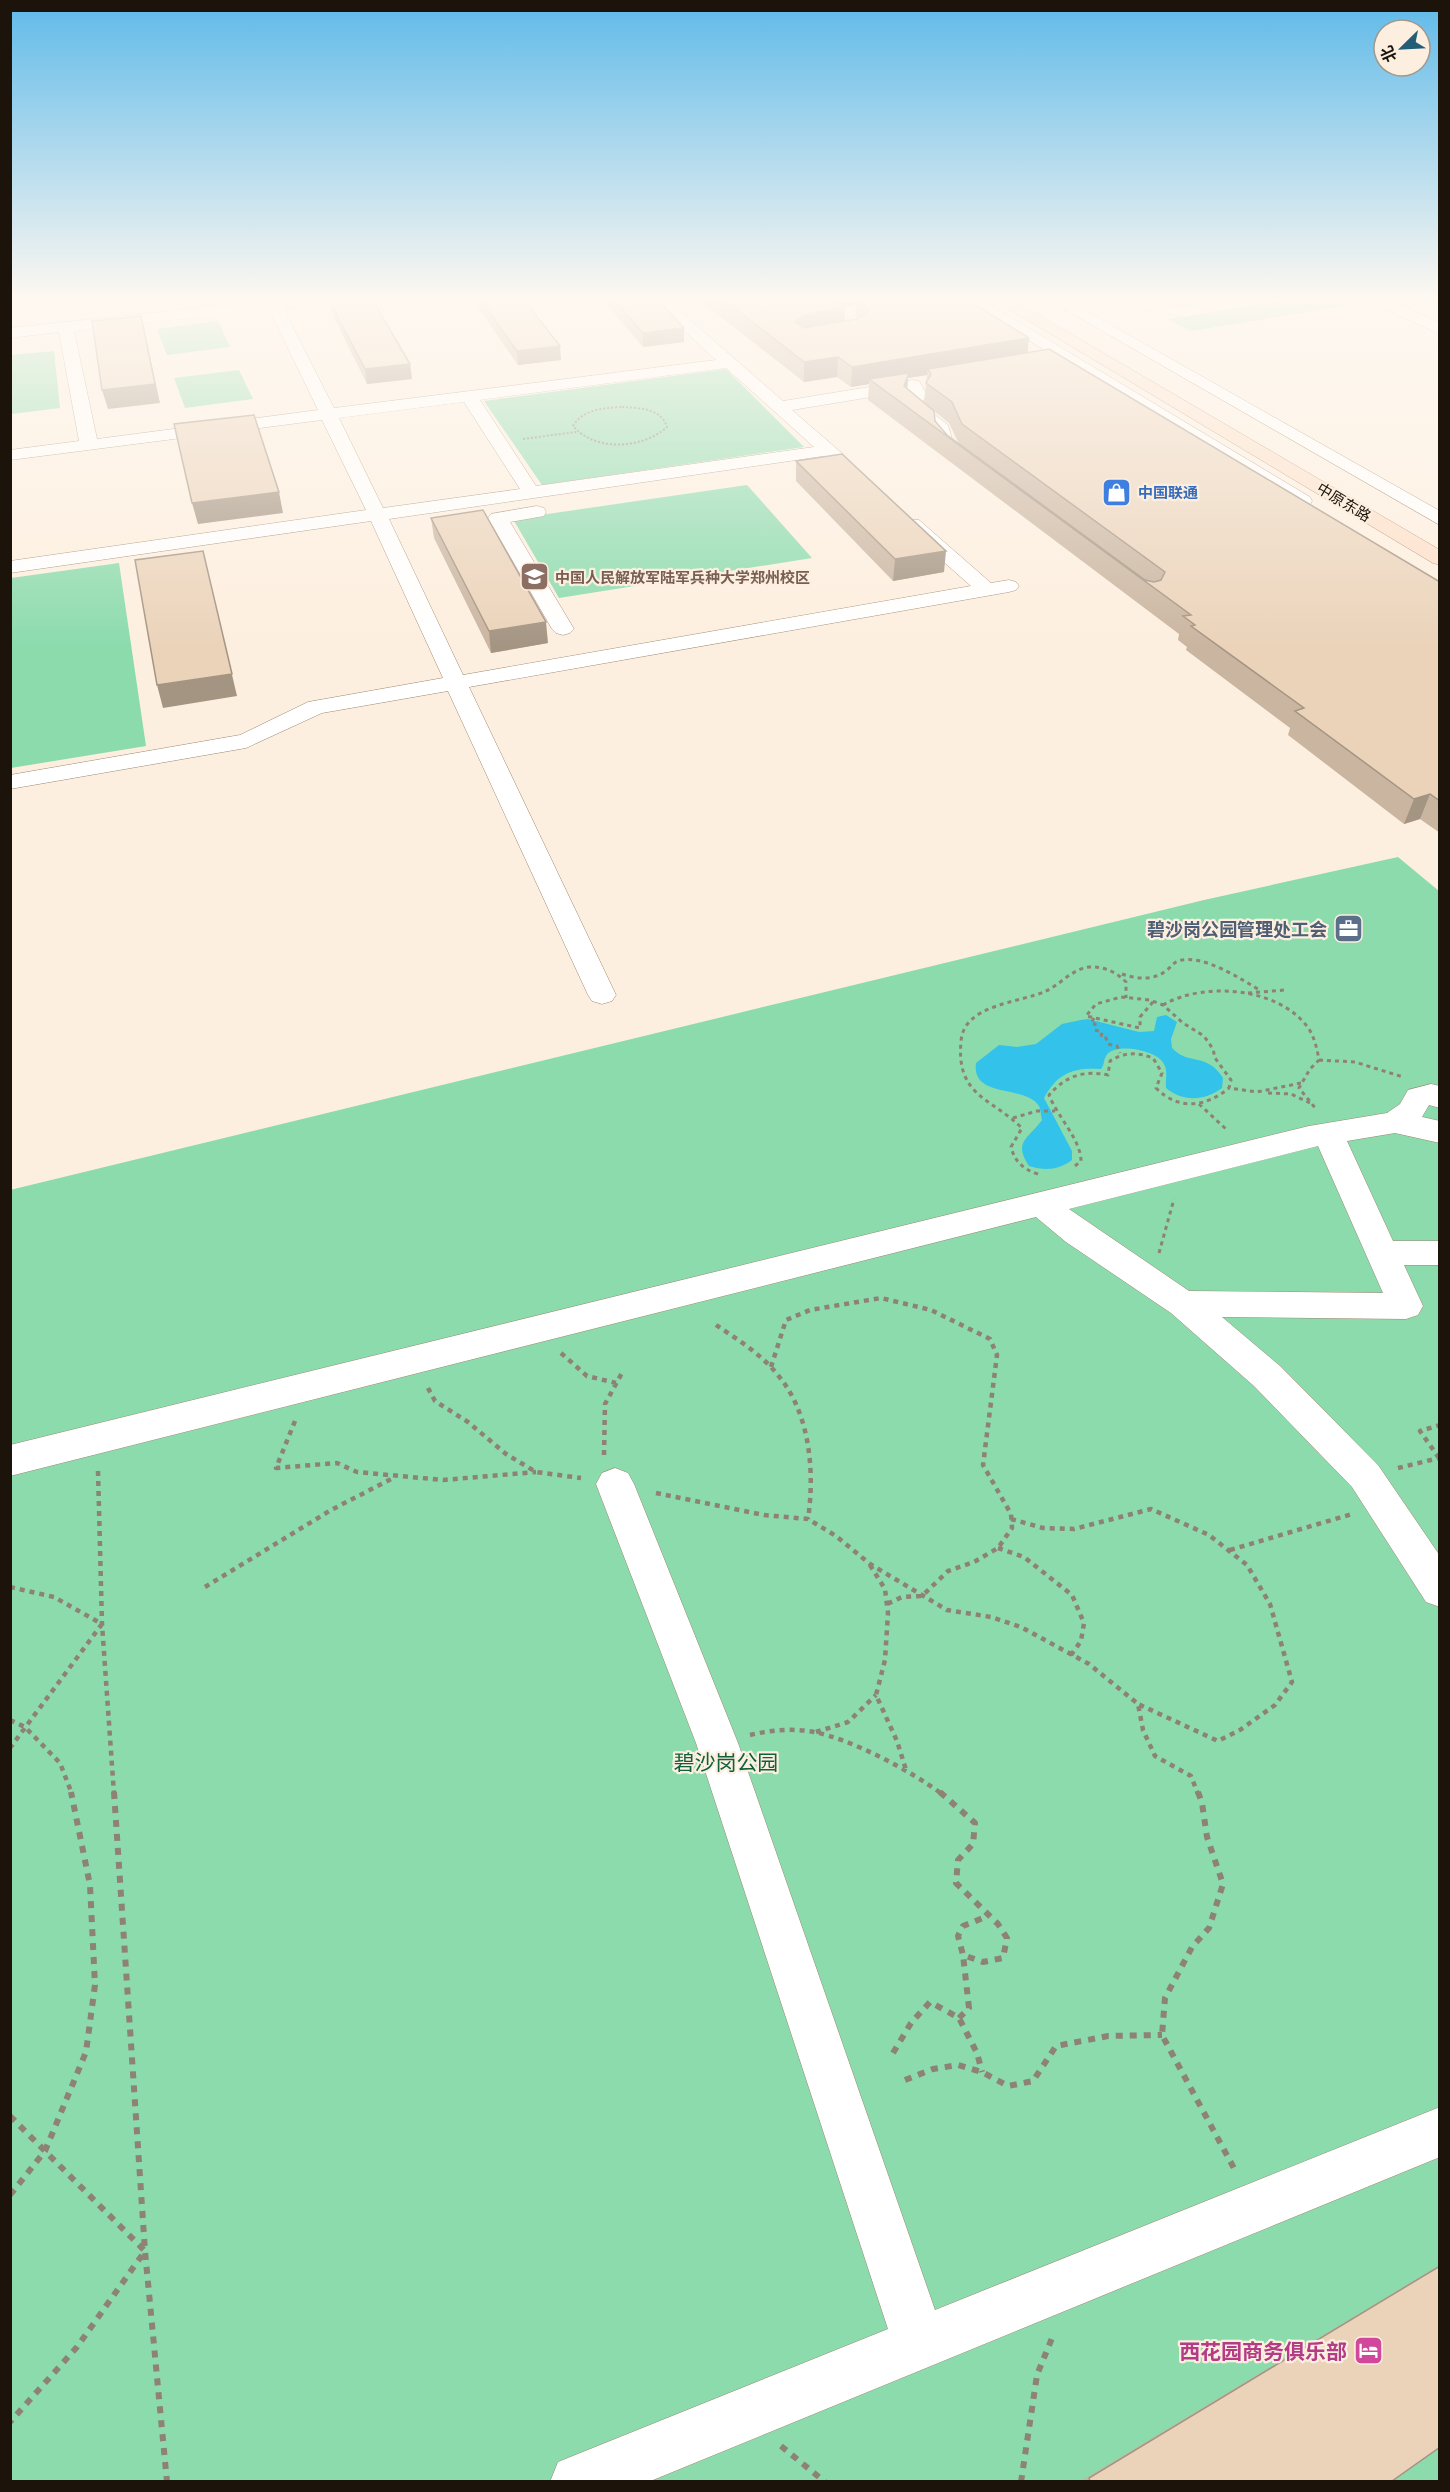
<svg xmlns="http://www.w3.org/2000/svg" width="1450" height="2492" font-family="Ubuntu,'Noto Sans SC',sans-serif">
<rect width="100%" height="100%" fill="#fdefdf"/>
<!-- green -->
<path fill="#8bdbad" d="M1289 299H1338L1350 305 1191 331 1167 319Z
M218 321 230 347 167 355 157 329Z
M54 351 60 408 11 414V355Z
M726 369 804 447 542 485 484 401Z
M239 370 253 399 185 408 174 378Z
M747 485 812 558 559 598 513 519Z
M119 563 146 746 11 768V578Z
M1398 857 1439 891V2481H11L10 1190 1204 900Z"/>
<!-- water -->
<path fill="#32c2ea" d="M1166 1015 1177 1022 1171 1039 1172 1048C1189 1066 1207 1052 1223 1078L1222 1088C1205 1101 1183 1102 1166 1088 1165 1078 1169 1070 1162 1061 1153 1050 1114 1042 1106 1056 1103 1061 1105 1064 1101 1069 1074 1067 1057 1073 1044 1098L1072 1151V1160C1059 1170 1045 1171 1029 1166 1013 1142 1028 1139 1042 1120 1041 1117 1041 1110 1039 1106 1025 1084 971 1099 976 1063L999 1045 1017 1047 1036 1044 1062 1024 1081 1020 1088 1019 1139 1032 1154 1031 1157 1017Z"/>
<g fill="none" stroke-linecap="round" stroke-linejoin="round">
<defs>
<path id="minor" d="M328 299 321 303 283 308 334 408 716 360 650 299H666L783 401 912 380 919 381 927 395 921 404 948 425 952 439 977 463 974 467H962L938 445 934 431 904 405 911 395 908 391 792 410 845 456 848 460 845 464C835 466 831 462 824 456L389 519 463 675 971 586 905 528 902 524 905 520H919L991 583 1009 580 1016 582 1019 586 1016 590 1009 592 469 687 616 995 612 1001 602 1004 592 1001 588 995 448 691 322 713 246 748 10 789V775L240 735 308 702 443 678 371 521 10 573V561L366 510 322 420 10 460V450L79 441 59 332 10 338V328L274 300ZM269 309 318 410 97 439 74 331ZM726 368 814 447 536 486 480 400ZM464 402 520 489 383 508 339 418Z
M896 299H931L924 303 837 318 829 313 837 308Z
M962 299H980L1310 497 1312 501 1310 505H1296Z
M1047 299H1065L1440 511V525Z
M1146 299H1160V304L1185 307 1237 299H1272L1265 303 1185 317 1147 310 1144 307Z
M1368 299H1387L1440 323V334L1370 302Z
M537 506 544 508 546 512 544 516 510 522 574 629 570 633 563 635 556 633 552 629 488 518 491 514Z
M1431 1084 1440 1086V1108L1429 1105 1422 1117 1440 1121V1143L1395 1133 1347 1141 1393 1241H1440V1265H1404L1423 1306 1418 1315 1406 1319 1222 1317 1280 1366 1378 1465 1440 1556V1607L1426 1602 1352 1487 1254 1386 1171 1313 1066 1242 1036 1217 10 1476V1445L1309 1126 1387 1113 1400 1104 1408 1090ZM1318 1146 1383 1293 1189 1291 1069 1209Z
M615 1468 628 1473 634 1484 738 1743 935 2310 1440 2107V2157L648 2482H550L558 2462 888 2329 696 1743 596 1484 602 1473Z"/>
<path id="major" d="M993 299H1011L1440 550V565L1433 563Z"/>
</defs>
<!-- minor casing -->
<use href="#minor" stroke="#9d8870" stroke-width="1"/>
<!-- major casing -->
<use href="#major" stroke="#ad8a6e" stroke-width="1"/>
<!-- path-far3 -->
<path stroke="#8d8275" stroke-width="2" stroke-dasharray="2 2" stroke-linecap="butt" d="M622 407C639 408 661 408 667 427 643 449 595 452 573 426 583 409 604 408 622 407Z
M523 439 576 432"/>
<!-- path-far2 -->
<path stroke="#8d8275" stroke-width="3" stroke-dasharray="4 4" stroke-linecap="butt" d="M1122 974C1137 979 1154 981 1167 970 1171 967 1173 963 1178 961 1202 953 1241 979 1261 991
M1248 993 1285 990
M1153 1002 1140 1017V1028L1086 1016 1096 1004 1121 997 1150 1000 1163 1005 1183 1023 1204 1036 1213 1049 1215 1058 1231 1080 1229 1088 1257 1092 1301 1083
M1163 1005C1204 981 1280 987 1309 1029 1315 1039 1317 1049 1319 1060L1310 1069 1299 1088 1316 1109
M1094 1018 1091 1023 1095 1024V1030L1102 1032 1101 1037 1106 1038 1108 1044 1117 1046 1120 1053
M1319 1060 1355 1062 1403 1077
M1268 1093 1291 1094 1310 1103
M1199 1104 1227 1130
M1013 1118 1037 1111H1055
M1075 1166 1081 1161C1081 1140 1057 1116 1049 1095 1066 1076 1083 1070 1108 1075L1110 1061C1125 1052 1137 1052 1153 1058L1162 1073 1156 1088C1179 1111 1206 1107 1229 1088
M1038 1174C1023 1169 1015 1162 1011 1147L1022 1128C990 1097 956 1096 961 1041 964 1004 1020 1003 1046 991 1061 984 1072 969 1089 967 1104 966 1116 972 1126 982V998
M1159 1253 1174 1199"/>
<!-- path-far1 -->
<path stroke="#8d8275" stroke-width="4.5" stroke-dasharray="5 5" stroke-linecap="butt" d="M716 1325C737 1339 761 1354 777 1374 810 1412 815 1471 808 1519
M561 1353 587 1376 616 1383
M771 1367 786 1320 810 1310 881 1298 931 1310 990 1339 997 1355 983 1465 1011 1514 1012 1528 998 1548 974 1562 948 1571 922 1596 902 1597 887 1604
M428 1388 435 1401 468 1422 506 1454 536 1472 581 1478
M295 1421 276 1468 337 1463 357 1472 443 1480 536 1472
M604 1455 605 1404 623 1371
M1439 1458 1420 1431 1440 1425
M1398 1468 1439 1458
M98 1471 102 1624 114 1794
M656 1493 764 1515 808 1519 836 1536 870 1564 947 1610 991 1617 1021 1627 1089 1664 1138 1704 1143 1730 1155 1756 1191 1776 1198 1794
M1011 1519 1043 1528 1074 1529 1151 1509 1209 1535 1247 1565 1270 1604 1292 1682 1275 1705 1240 1730 1218 1741 1138 1704
M998 1548 1024 1557 1072 1595 1084 1623 1081 1641 1071 1655
M1230 1550 1352 1514
M870 1565 885 1589 888 1613 885 1660 876 1695 897 1741 907 1773
M10 1587 54 1597 102 1624 10 1748
M205 1587 331 1510 395 1477
M10 1720 25 1727 60 1763 72 1794
M816 1732 848 1722 876 1695
M750 1735C771 1730 793 1728 814 1732 851 1739 911 1771 942 1794"/>
<!-- path -->
<path stroke="#8d8275" stroke-width="6" stroke-dasharray="7 7" stroke-linecap="butt" d="M114 1792 145 2251 167 2482
M940 1792 975 1823 973 1844 958 1860 956 1883 998 1924 1007 1938 1003 1958 983 1962 963 1955 958 1936 963 1926 988 1916
M1198 1792 1202 1803 1207 1837 1223 1884 1209 1928 1192 1947 1165 1998 1162 2035 1236 2172
M959 2018 969 2008 963 1955
M893 2053 911 2023 930 2002 959 2018 977 2053 982 2072
M905 2080 933 2069 958 2065 982 2072 1008 2086 1033 2081 1056 2046 1108 2036 1162 2035
M10 2116 145 2251 77 2347 10 2422
M10 2195 45 2151 86 2052 95 1985 90 1885 71 1792
M781 2446 825 2482
M1021 2482 1037 2375 1054 2333"/>
<!-- minor -->
<use href="#minor" fill="#fff" fill-rule="evenodd"/>
<!-- major -->
<use href="#major" fill="#fddfc8" fill-rule="evenodd"/>
</g>
<!-- wall -->
<path fill="#cab5a0" fill-rule="evenodd" d="M472 299H523L561 360 518 365Z
M602 299H657L684 342 643 347Z
M698 299H966L1027 353 1440 582V833L1420 819 1404 824 1288 735 1290 728 1186 650 1187 647 1178 640 1179 634 868 400 869 384 851 387 837 377 804 382ZM856 304 855 316 858 319 844 322 845 307 843 306ZM927 375 926 383 924 403 907 388 908 378ZM934 411 949 423 959 444 947 435 935 421Z
M330 302 410 364 412 379 367 384 333 316Z
M796 461 944 572 893 581 796 481Z
M431 518 548 643 491 653 434 538Z
M1440 2265V2447L1392 2481H1081Z"/>
<!-- shaded-wall -->
<path fill="#a49482" d="M828 299H856V304L832 308 845 307 844 327 804 334 795 322 804 315Z
M141 316 160 403 108 409 102 390Z
M684 328V342L643 347V333Z
M1029 338 1027 358 928 369 927 375 908 378 907 393 869 379V384L851 387 852 367Z
M560 346 561 360 518 365 517 351Z
M838 357 837 377 804 382V362Z
M410 364 412 379 367 384 365 369Z
M279 492 283 513 198 524 192 503Z
M203 551 237 696 163 708 157 685Z
M946 551 944 572 893 581 895 559Z
M546 622 548 643 491 653 489 631Z
M1430 794 1420 819 1404 824 1414 799Z"/>
<!-- building -->
<path fill="#ebd3ba" stroke="#a49482" stroke-width="1.5" d="M360 299H372L410 364 365 369 330 302Z
M480 299H523L560 346 517 351Z
M613 299H657L684 328 643 333Z
M723 299H833L845 307 804 315 795 322 804 328 857 319 870 310 858 299H966L1029 338 852 367 838 357 804 362Z
M141 316 155 384 102 390 92 321Z
M1049 349 1440 582V801L1430 794 1414 799 1295 711 1304 708 1191 626 1195 625 1183 616 1191 615 869 379 909 373 904 386 934 411 935 421 947 435 1145 580 1154 582 1161 580 1165 572 962 424 952 402 926 383 931 374 928 369Z
M254 415 279 492 192 503 174 424Z
M842 454 946 551 895 559 796 461Z
M483 510 546 622 489 631 431 518Z
M203 551 232 674 157 685 135 560Z
M1440 2266V2447L1392 2481H1090L1089 2478Z"/>
<!-- sky -->
<linearGradient id="sky" x2="0" y2="1"><stop stop-color="#5fbae9"/><stop offset="0.46" stop-color="#fef8f1"/><stop offset="1" stop-color="#fef8f1" stop-opacity="0"/></linearGradient>
<rect width="1450" height="648" fill="url(#sky)"/>
<!-- icons -->
<defs>
<symbol id="shop-square" viewBox="-11 -11 22 22"><rect x="-9" y="-9" width="18" height="18" rx="4" fill="#3f7fe0" stroke="#fdefdf"/><path d="M-5-2.5h2.3a2.7 3.5 0 0 1 5.4 0H5L5.5 6h-11ZM-1.5-2.5h3a1.5 2.3 0 0 0-3 0Z" fill="#fff"/></symbol>
<symbol id="university-square" viewBox="-11 -11 22 22"><rect x="-9" y="-9" width="18" height="18" rx="4" fill="#8d6e63" stroke="#fdefdf"/><path d="M0-5L7-2L0 1L-7-2ZM-4 1L0 2.5L4 1V4Q0 6-4 4Z" fill="#fff"/></symbol>
<symbol id="office-square" viewBox="-11 -11 22 22"><rect x="-9" y="-9" width="18" height="18" rx="4" fill="#5c6f8a" stroke="#fdefdf"/><path d="M-6-3h4V-5.5h4V-3h4V5H-6ZM-1-4.5V-3h2v-1.5ZM-6 0V1H6V0Z" fill="#fff"/></symbol>
<symbol id="hotel-square" viewBox="-11 -11 22 22"><rect x="-9" y="-9" width="18" height="18" rx="4" fill="#d1479c" stroke="#fdefdf"/><path d="M-6-4.5h1.5V1H6V5H4.5V3h-9V5H-6ZM-4 0a1.8 1.8 0 1 1 3.6 0ZM.5 0V-2.5h3Q6-2.5 6 0Z" fill="#fff"/></symbol>
</defs>
<g fill-rule="evenodd">
<use href="#shop-square" x="1100" y="476" width="33" height="33"/>
<use href="#university-square" x="518" y="560" width="33" height="33"/>
<use href="#office-square" x="1332" y="912" width="33" height="33"/>
<use href="#hotel-square" x="1352" y="2334" width="33" height="33"/>
</g>
<g text-anchor="middle" dominant-baseline="central" stroke-width="4.5" stroke-linejoin="round" paint-order="stroke">
<!-- far-shop labels -->
<g font-size="15" font-weight="bold" fill="#366cbe" stroke="#fdefdf" text-anchor="start">
<text x="1138" y="492">中国联通</text>
</g>
<!-- far-street labels -->
<g font-size="15" fill="#1c140b" stroke="#fdefdf">
<text transform="translate(1344 502) rotate(31)">中原东路</text>
</g>
<!-- far-education labels -->
<g font-size="15" font-weight="bold" fill="#785e54" stroke="#fdefdf" text-anchor="start">
<text x="555" y="577">中国人民解放军陆军兵种大学郑州校区</text>
</g>
<!-- service labels -->
<g font-size="18" font-weight="bold" fill="#4e5e75" stroke="#fdefdf" text-anchor="end">
<text x="1327" y="929">碧沙岗公园管理处工会</text>
</g>
<!-- near-park labels -->
<g font-size="21" fill="#0f603d" stroke="#fdefdf">
<text x="726" y="1762">碧沙岗公园</text>
</g>
<!-- near-hotel labels -->
<g font-size="21" font-weight="bold" fill="#b23c85" stroke="#fdefdf" text-anchor="end">
<text x="1347" y="2351">西花园商务俱乐部</text>
</g>
</g>
<!-- border -->
<rect width="1450" height="2492" fill="none" stroke="#1c140b" stroke-width="24"/>
<!-- north arrow -->
<g transform="translate(1402 48) rotate(246)"><circle r="28" fill="#fdefdf" stroke="#a3978a" stroke-width="1.5"/>
<path d="M0-4.5L10 22L0 15L-10 22Z" fill="#235d76"/>
<text y="-9" font-size="16" font-weight="bold" text-anchor="middle" fill="#1c140b">北</text>
</g>
</svg>
